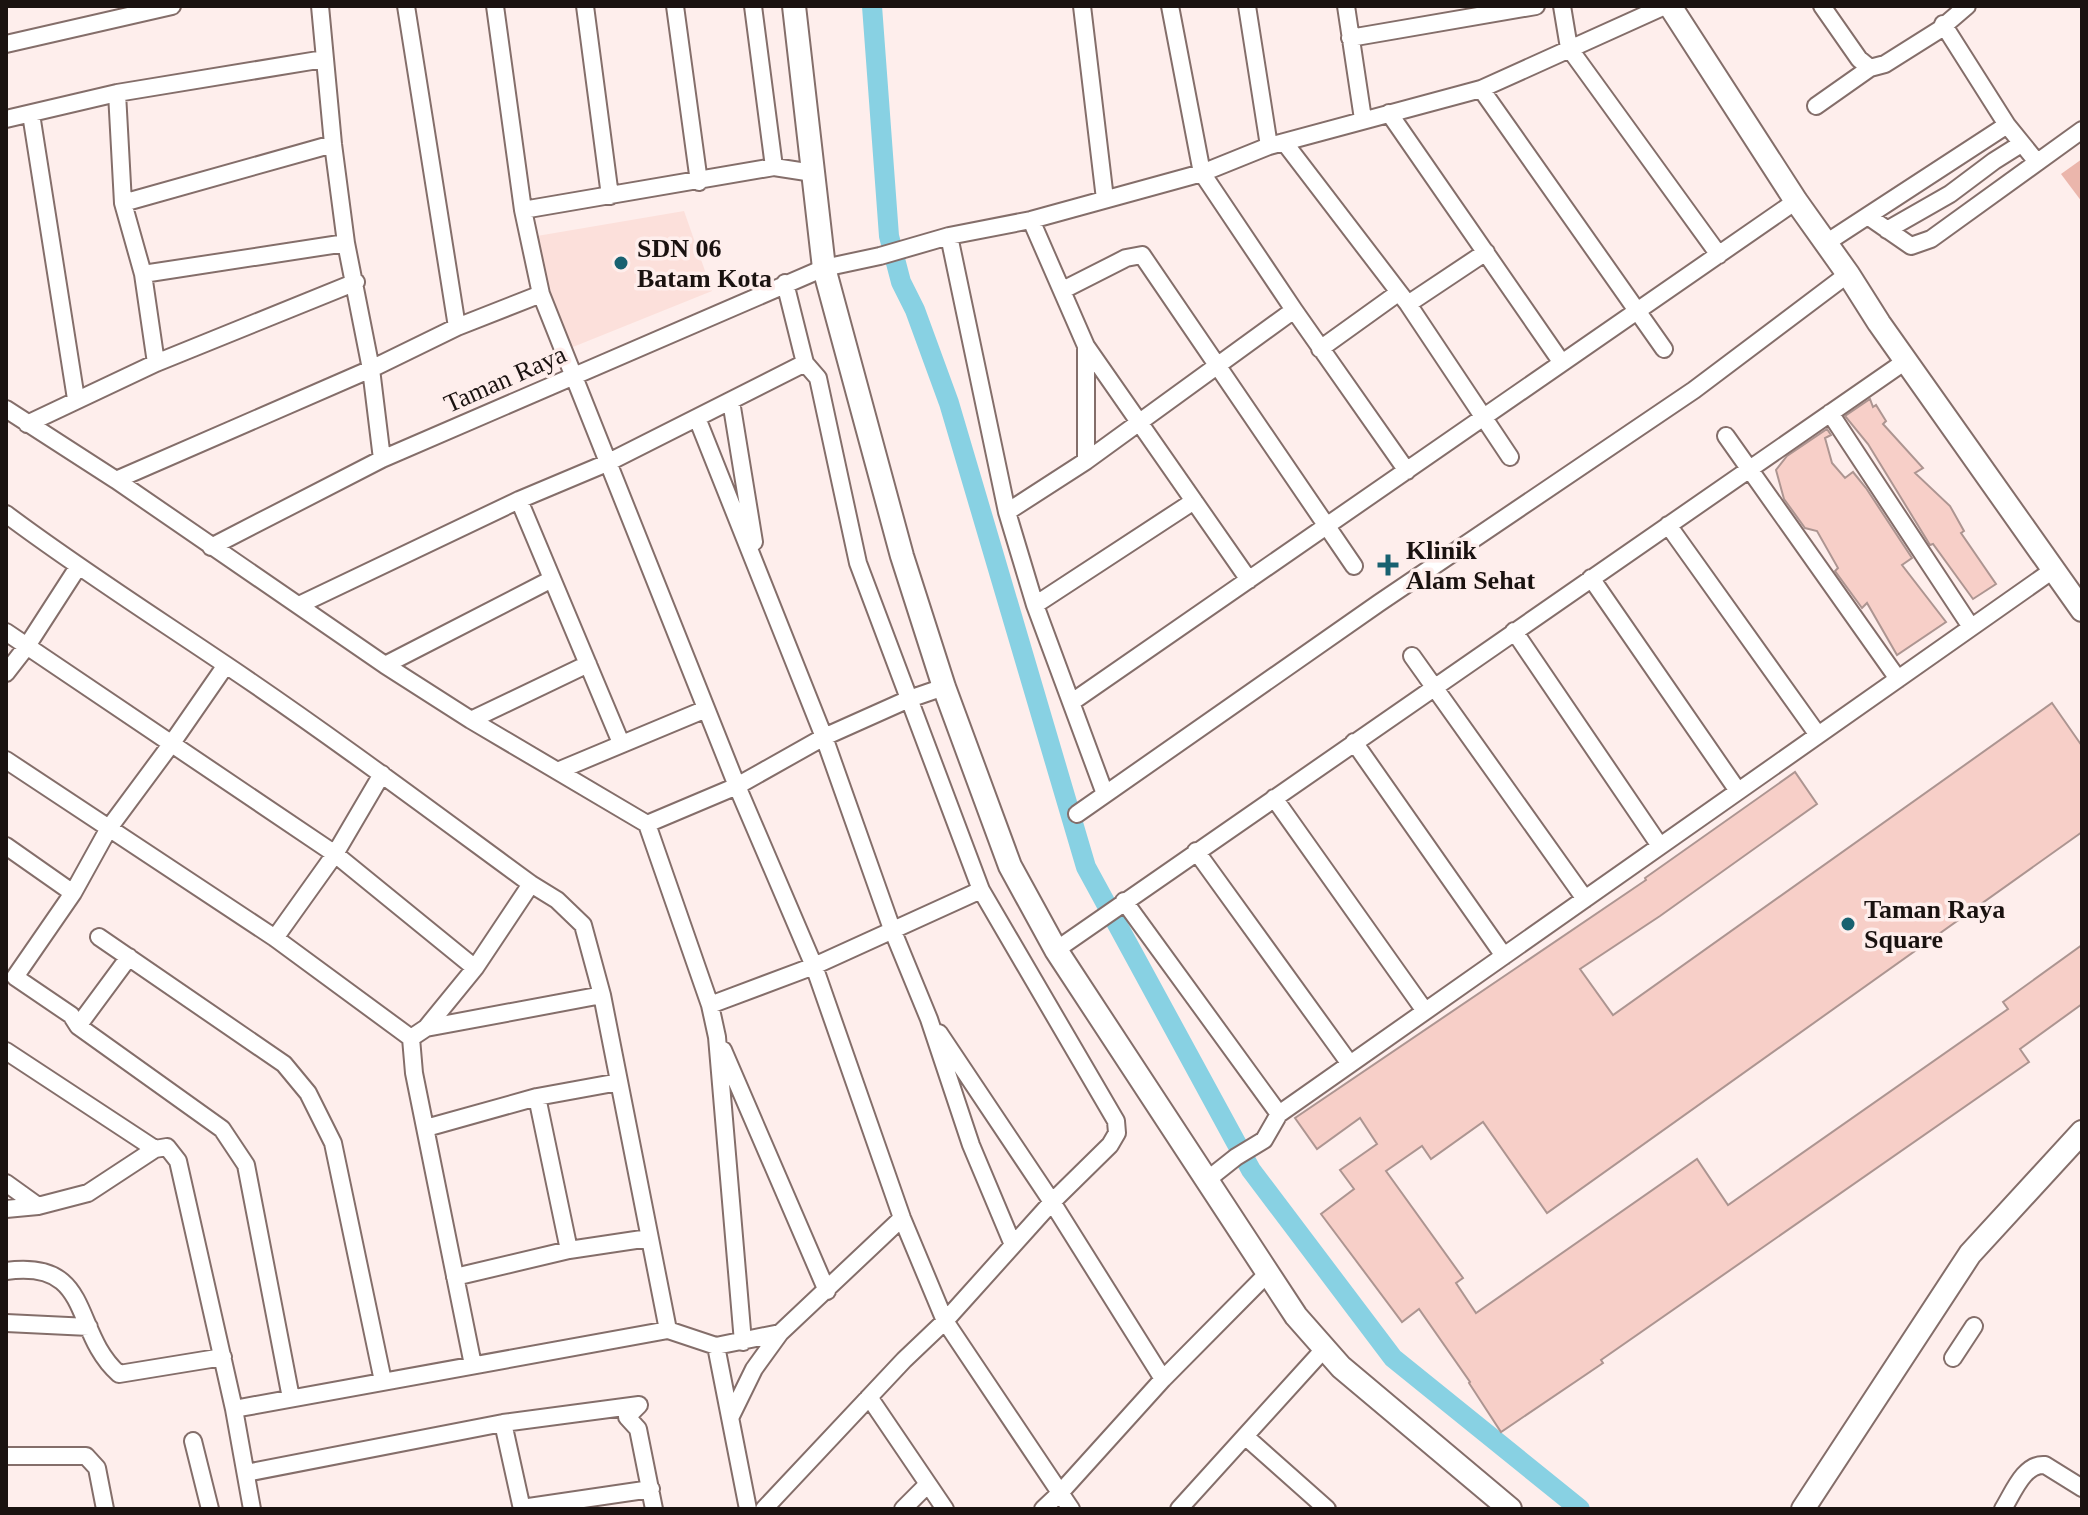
<svg xmlns="http://www.w3.org/2000/svg" width="2088" height="1515" font-family="'Times New Roman',serif">
<rect width="100%" height="100%" fill="#feeeec"/>
<!-- built -->
<path fill="#fce0db" d="M684 211 712 291 563 351 541 294 537 236Z"/>
<!-- green -->
<path fill="#ebb6ac" d="M2082 159V202L2061 174Z"/>
<g fill="none" stroke-linecap="round" stroke-linejoin="round">
<!-- canal -->
<path stroke="#88d1e3" stroke-width="20" d="M872 6 889 236 901 282 915 310 949 403 1086 867 1251 1170 1393 1358 1580 1509"/>
</g>
<!-- building -->
<path fill="#f7cfc8" stroke="#ad9591" stroke-width="2" d="M1870 399 1873 407 1876 405 1886 421 1883 424 1923 468 1915 473 1950 506 1964 531 1961 533 1996 584 1973 599 1933 544 1930 545 1868 444 1845 416Z
M1827 429 1831 435 1825 438 1832 463 1845 478 1853 472 1866 488 1912 558 1902 565 1946 622 1897 655 1867 603 1862 608 1835 571 1838 568 1817 531 1805 528 1784 499 1776 470 1787 456Z
M2052 703 2082 746V832L1547 1213 1483 1122 1431 1159 1422 1146 1386 1171 1463 1278 1456 1283 1476 1313 1697 1159 1728 1205 2008 1009 2003 1002 2082 945V1004L2020 1049 2029 1062 1601 1360 1603 1363 1501 1432 1469 1383 1470 1382 1419 1309 1402 1322 1321 1214 1354 1189 1340 1170 1377 1144 1360 1118 1317 1149 1295 1118 1646 880 1645 878 1795 772 1817 804 1660 916 1580 969 1613 1015Z"/>
<g fill="none" stroke-linecap="round" stroke-linejoin="round">
<defs>
<path id="minor" d="M320 6 333 144 346 243 371 369 382 459
M406 6 457 327
M495 6 523 210 541 294 737 786 814 966 902 1218 945 1321 1071 1509
M585 6 610 196
M675 6 699 182
M753 6 774 167
M1082 6 1105 199
M1170 6 1202 173 1294 310 1407 471
M1247 6 1269 146
M1346 6 1363 119
M1562 6 1569 48 1719 255
M1822 6 1859 59 1870 68
M1943 24 2007 125 2037 162
M1350 38 1536 6
M6 44 172 6
M1481 89 1664 349
M117 93 123 203 143 274 156 363
M1816 106 1870 68 1885 64 1939 30 1967 6
M1389 113 1562 363
M31 114 76 399
M6 119 117 93 324 59
M1284 142 1408 304 1510 457
M123 203 333 144
M523 210 774 167 813 173
M1869 217 1911 246 1931 239 2082 130
M1031 220 1086 346V461
M1887 230 1950 194 1994 161 2021 144
M949 236 1007 512 1035 605 1105 794
M1826 243 2007 125
M143 274 346 243
M1063 290 1126 258 1142 255 1354 566
M1408 304 1486 252
M1086 346 1249 580
M1320 349 1398 293
M731 401 754 542
M6 409 116 480 385 665 471 720 647 824 710 1005 717 1037 743 1342
M1830 413 1971 627
M697 418 824 737 892 929 929 1019 971 1145 1013 1245
M27 424 156 363 356 282
M1726 436 1898 679
M116 480 371 369 457 327 541 294
M519 500 621 743
M1007 512 1086 461 1294 310
M6 514C78 568 152 615 226 665 330 735 430 810 531 884L557 900 583 925 602 995 668 1330
M1668 525 1818 735
M211 547 382 459 824 268 880 256 949 236 1031 220 1202 173 1269 146 1481 89 1665 6
M1591 578 1738 791
M299 605 519 500 607 463 805 363
M1035 605 1194 501
M1514 631 1660 846
M6 632 335 854 475 968
M1412 656 1585 899
M226 665 172 743 109 828 73 893 15 977 71 1015 78 1026 222 1129 246 1165 291 1398
M385 665 552 579
M6 673 27 646 78 567
M1072 702 1796 201
M471 720 588 664
M1354 742 1504 956
M6 760 275 938 411 1038 414 1073 473 1365
M560 770 706 709
M1274 798 1425 1011
M1077 814 1379 603 1694 390 1848 274
M647 824 737 786 824 737 909 699 944 687
M6 846 73 893
M1196 851 1350 1064
M1124 901 1279 1114 1264 1140 1236 1157 1207 1180
M99 937 284 1064 308 1093 333 1143 383 1381
M275 938 335 854 382 774
M1056 950 1907 360
M710 1005 814 966 981 890
M78 1026 129 957
M426 1028 475 968 531 884
M939 1033 1052 1202 1163 1379
M411 1038 426 1028 602 995
M723 1050 827 1291
M6 1051 155 1149
M537 1097 569 1250
M1279 1114 2053 570
M426 1128 537 1097 619 1082
M6 1183 38 1206
M6 1209 38 1206 88 1193 155 1149 167 1147 178 1161 234 1409 252 1509
M6 1271C94 1259 71 1332 119 1374L223 1357
M455 1277 569 1250 649 1238
M6 1323 89 1327
M716 1346 748 1509
M1953 1358 1974 1326
M869 1397 945 1509
M234 1409 668 1330 716 1346 780 1333 902 1218
M731 1416 754 1369 780 1333
M503 1423 522 1509
M1246 1437 1327 1509
M193 1441 210 1509
M6 1456H86L97 1468 105 1509
M246 1473 503 1423 639 1405 627 1417 638 1429 654 1509
M522 1508 651 1489
M764 1509 904 1360 945 1321 1052 1202 1110 1145 1117 1133 1116 1121 981 890 858 563 818 378 805 363 785 283
M903 1509 928 1484
M1043 1509 1060 1493 1163 1379 1267 1274
M1179 1509 1325 1348
M2003 1509C2013 1493 2024 1463 2045 1465L2082 1488"/>
<path id="tertiary" d="M794 6 824 268 902 556 944 687 1010 866 1056 950 1296 1316 1341 1367 1510 1509
M1670 6 1796 201 1848 274 1879 323 2082 610
M1803 1509 1970 1254 2082 1132"/>
</defs>
<!-- minor casing -->
<use href="#minor" stroke="#846e6a" stroke-width="20"/>
<!-- tertiary casing -->
<use href="#tertiary" stroke="#846e6a" stroke-width="26"/>
<!-- minor -->
<use href="#minor" stroke="#fff" stroke-width="16"/>
<!-- tertiary -->
<use href="#tertiary" stroke="#fff" stroke-width="22"/>
</g>
<!-- markers -->
<g fill="#186170" stroke="#feeeec" stroke-width="3">
<circle cx="621" cy="263" r="8"/>
<path d="M1384 553h8v8h8v8h-8v8h-8v-8h-8v-8h8z"/>
<circle cx="1848" cy="924" r="8"/>
</g>
<g text-anchor="middle" dominant-baseline="central" stroke-width="7" stroke-linejoin="round" paint-order="stroke">
<!-- poi labels -->
<g font-size="26" font-weight="bold" fill="#1a1210" stroke="#feeeec" text-anchor="start">
<text x="637" y="248">SDN 06<tspan x="637" dy="30">Batam Kota</tspan></text>
<text x="1406" y="550">Klinik<tspan x="1406" dy="30">Alam Sehat</tspan></text>
<text x="1864" y="909">Taman Raya<tspan x="1864" dy="30">Square</tspan></text>
</g>
<!-- street labels -->
<g font-size="26" fill="#1a1210" stroke="#feeeec">
<text transform="translate(505 379) rotate(-24)">Taman Raya</text>
</g>
</g>
<!-- border -->
<rect width="2088" height="1515" fill="none" stroke="#1a1210" stroke-width="16"/>
</svg>
